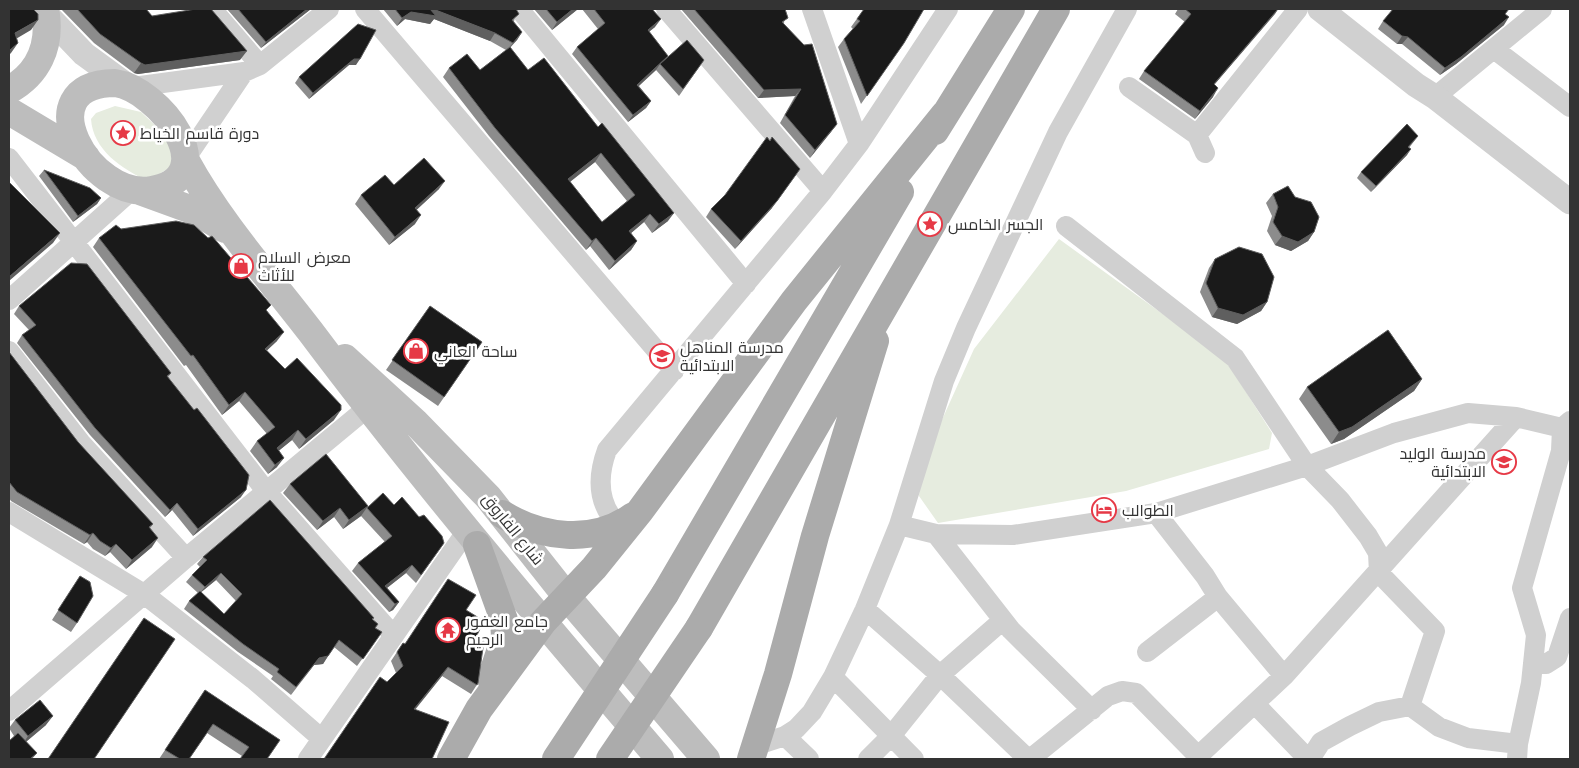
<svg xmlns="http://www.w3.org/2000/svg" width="1579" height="768" font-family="'Work Sans',Cairo,sans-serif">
<rect width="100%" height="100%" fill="#fff"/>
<!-- green -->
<path fill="#e6ecdf" d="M115 106 141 112 159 129 170 144 172 166 148 181C122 169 93 150 91 119L96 113Z
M1059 239 1225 359 1272 433 1269 449 1126 491 938 523 919 496 921 474 931 444 974 349Z"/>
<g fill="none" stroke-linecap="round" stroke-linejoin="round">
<!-- minor -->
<path stroke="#d0d0d0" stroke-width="20" d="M212 9 260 65
M365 9 674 371
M519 9 746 284
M666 9 823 191
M812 9 859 144
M1494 49 1570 107
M133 87 244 72 260 65 329 9
M1129 87 1197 135 1205 153
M1435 97 1542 9
M1197 135 1298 9
M9 158 266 491 394 636
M186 158 244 72
M1066 226 1235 358 1307 466 1340 500 1368 536 1378 553 1379 573 1435 631 1410 706
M9 300 133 189
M9 351 81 443 186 558
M9 512 144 594 253 679 322 739
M1156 513 1205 576 1218 597 1284 676
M618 525C597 503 597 477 607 450L823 191 859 144 948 9
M899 525 936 534 1013 535 1156 513 1307 466 1394 433 1468 413 1516 417 1562 428 1570 421
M936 534 1011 630 1092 710
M865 609 940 675 1028 759
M1147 652 1218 597
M1533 663 1546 664 1557 657 1570 618
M833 677 914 759
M1255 704 1308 759
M9 711 186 558 367 408
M785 736 809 759
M754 746 785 736 796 729 812 712 833 677 865 609 899 525 944 381 966 328 1058 132 1127 9
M308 759 466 532
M868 759 891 736 940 675 1003 620
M1030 759 1108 696 1122 691 1136 693 1198 756
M1195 759 1284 676 1516 417
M1310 759 1321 742 1350 726 1379 712 1410 706 1439 727 1468 738 1518 744
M1517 759 1518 744 1531 683 1536 635 1522 588 1561 451 1562 428"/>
<!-- tertiary -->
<path stroke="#d0d0d0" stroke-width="25" d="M41 9 84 54 125 84
M1320 9 1416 85 1435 97 1570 202"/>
<!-- secondary -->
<path stroke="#bdbdbd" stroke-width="28" d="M115 83C159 89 226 176 152 190 90 201 24 84 115 83Z
M9 90C38 74 50 47 46 15
M9 111 86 157
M186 161C220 223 267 275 310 331 421 479 540 619 660 759
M140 191 195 211 225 229
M345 358 415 422 488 497 567 597 706 759"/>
<!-- primary -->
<path stroke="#ababab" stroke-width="28" d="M935 131 1011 9
M502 514C541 538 593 545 633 516
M477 545 504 620 505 637 491 679
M665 594 900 192
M699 628 1056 9
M451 759 479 709 543 622 594 568 640 511 794 301 944 115
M751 759 778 674 815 536 875 341"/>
<!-- primary-bridge -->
<path stroke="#ababab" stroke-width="28" d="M556 759 665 594
M610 759 699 628"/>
</g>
<!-- wall -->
<path fill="#8c8c8c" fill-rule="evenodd" d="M61 9H146L152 16 240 60 138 74 134 73 94 43Z
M227 9H311L261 48Z
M383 9H516L514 22 522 32 517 40 510 48 528 70 668 221 652 233 644 222 631 233 637 241 631 250 609 270 590 246 586 250 489 136 443 77 449 68 480 70 506 50 490 41 434 19 430 24 405 19 397 26ZM595 162 627 201 602 222 570 182Z
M534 9H578L552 30Z
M582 9H652L655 27 649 32 668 56 704 60 679 96 656 70 639 86 651 101 646 108 628 122 572 54 577 47 598 29Z
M681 9H785L784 24 837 124 810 158 780 123 795 96 758 98Z
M864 9 904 43 861 104 838 47 844 39 853 29 851 27Z
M1178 9H1278L1214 85 1213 97 1195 119 1139 79 1144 71 1185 22 1175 14Z
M1505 14 1504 25 1456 64 1440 75 1402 44H1397L1378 29 1383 21Z
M358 24 356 65H349L309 99 295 83 299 77Z
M1418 136 1409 148 1407 155 1371 192 1357 178 1361 172Z
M44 170 101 198 97 204 73 222 39 176Z
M394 185 439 189 416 210 415 224 389 245 355 204 361 195Z
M1273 194 1314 232 1308 241 1291 251 1275 245 1267 231 1272 216 1266 203Z
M772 208 735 249 706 217 711 209Z
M121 229 267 311 277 341 267 350 285 369 334 420 299 449 292 440 278 451 277 467 268 474 250 451 257 441 267 434 239 401 222 415 186 365 184 366 93 247 99 238Z
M1215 259 1267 302 1261 311 1237 324 1212 317 1200 292 1209 268Z
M19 306 171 373 168 377 241 497 193 536 172 510 165 517 90 435 17 343 22 335 29 330 14 314Z
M430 306 482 342 438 406 386 370Z
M9 352 78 442 153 524 150 528 152 547 126 569 110 552 105 556 93 549 87 542 84 544 11 501 9 498Z
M1422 379 1414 391 1344 439 1331 444 1299 399 1307 387Z
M290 484 368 506 394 505 419 517 444 543 416 583 406 573 387 588 399 602 393 610 389 612 352 571 358 563 385 542 361 516 343 529 334 517 317 530 283 493Z
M203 557 372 620 375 628 382 632 357 666 334 647 323 664 314 665 291 695 271 679 273 676 238 652 184 609 189 601 198 593 186 582 192 575 200 567 197 564ZM216 580 236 601 224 614 201 592Z
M80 576 77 623 71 632 52 620Z
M466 610 476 637 478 683 471 694 442 676 415 710 387 682 396 673 391 661 403 643 405 644Z
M205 690 280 740 242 756 207 733 189 759H159Z
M15 720 46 725 26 742 37 753 32 759H9L14 736 9 728Z"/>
<!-- shaded-wall -->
<path fill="#5f5f5f" d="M307 9H311L261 48 266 42Z
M428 9H433L495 33 490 41 434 19 430 24 405 19 397 26 402 18 411 12Z
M573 9H578L552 30 557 22Z
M1278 9 1275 14 1208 92 1214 84Z
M1509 17 1504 25 1456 64 1440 75 1445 68Z
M661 19 655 27 642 37 648 30Z
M38 20 31 30 9 43 15 33Z
M522 32 517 40 507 50 513 43Z
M1402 36 1408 37 1402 44H1397Z
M18 43 11 53 9 55V51Z
M247 51 240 60 138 74 134 73 141 63Z
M668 56 660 64 656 70 632 92 637 85Z
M354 59H360L356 65H349L309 99 313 93Z
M1218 88 1213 97 1195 119 1200 111Z
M801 89 795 96 758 98 764 90Z
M651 101 646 108 628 122 633 115Z
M837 124 831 132 810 158 815 150Z
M1411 149 1407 155 1371 192 1376 186Z
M601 153 595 162 562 188 568 179Z
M800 169 772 208 735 249 741 241Z
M445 181 439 189 409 217 415 208Z
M101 198 97 204 73 222 78 216Z
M674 213 668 221 652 233 659 224Z
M650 214 644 222 623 240 629 231Z
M421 215 415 224 389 245 395 237Z
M1314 232 1308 241 1291 251 1275 245 1282 236Z
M60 233 53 243 9 281V277Z
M596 238 590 246 586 250 592 241Z
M637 241 631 250 609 270 615 261Z
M1267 302 1261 311 1237 324 1212 317 1218 308Z
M284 332 277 341 259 358 265 349Z
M1422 379 1414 391 1344 439 1331 444 1339 432Z
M245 392 239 401 222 415 229 405Z
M341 410 334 420 299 449 306 439Z
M298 430 292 440 270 458 277 448Z
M284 458 277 467 268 474 275 465Z
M246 490 241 497 193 536 198 529Z
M177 503 172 510 165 517 170 510Z
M368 506 361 516 343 529 349 520Z
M340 508 334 517 317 530 323 521Z
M93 533 87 542 84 544 90 535Z
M158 538 152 547 126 569 132 560Z
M116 544 110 552 105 556 111 548Z
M412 565 406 573 383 591 385 586Z
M221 573 216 580 199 594 205 587Z
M399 602 393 610 389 612 395 604Z
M328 656 323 664 314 665 291 695 319 658Z
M448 667 442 676 408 718 414 709Z
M53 716 46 725 22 745 28 736Z"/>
<!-- building -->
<path fill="#1a1a1a" stroke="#5f5f5f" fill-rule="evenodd" d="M9 9H33L38 14V20L15 33 18 43 9 51Z
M77 9H146L152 16 196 9H211L247 51 145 65 141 63 100 34Z
M238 9H307L266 42Z
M395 9H430L436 16 411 12 402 18Z
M433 9H516L519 14 512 20 522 32 513 43 495 33Z
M546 9H573L557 22Z
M594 9H652L661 19 648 30 668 56 637 85 651 101 633 115 577 47 605 23Z
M694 9H785L788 18 782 22 804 45 812 44 837 124 815 150 785 115 801 89 764 90Z
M864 9H924L904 43 867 96 844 39 860 21 857 19Z
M1185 9H1278L1214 84 1218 88 1200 111 1144 71 1191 14Z
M1393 9H1509L1505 14 1509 17 1461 57 1445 68 1408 37 1402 36 1383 21Z
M358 24 376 30 360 59H354L313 93 299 77Z
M687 40 704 60 683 89 660 64Z
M510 47 528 70 544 58 598 127 602 123 674 213 659 224 650 214 629 231 637 241 615 261 596 238 592 241 495 128 449 68 467 54 480 70ZM601 153 635 195 602 222 568 179Z
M1407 124 1418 136 1408 147 1411 149 1376 186 1361 172Z
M767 137 770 141 772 137 800 169 777 201 741 241 711 209 725 195Z
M424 158 445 181 415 208 421 215 395 237 361 195 385 175 394 185Z
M44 170 90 188 101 198 78 216Z
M9 182 60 233 9 277Z
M1288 186 1295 197 1311 202 1319 217 1314 232 1298 242 1282 236 1273 222 1278 207 1273 194Z
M176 221 194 225 208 238 212 236 271 305 266 310 284 332 265 349 285 369 297 358 341 405V410L306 439 298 430 277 448 284 458 275 465 257 441 275 427 245 392 229 405 193 355 191 356 99 238 116 225 121 229Z
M1239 247 1262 254 1274 277 1267 302 1243 315 1218 308 1206 283 1215 259Z
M71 263 87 264 171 373 167 376 194 410 197 408 249 475 246 490 198 529 177 503 170 510 95 428 22 335 36 325 19 306Z
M430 306 482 342 444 397 392 360Z
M1388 330 1422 379 1352 427 1339 432 1307 387Z
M9 352 78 442 153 524 149 527 158 538 132 560 116 544 111 548 100 541 93 533 90 535 17 492 9 482Z
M326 454 368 506 349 520 340 508 323 521 290 484Z
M383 493 394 505 402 497 419 517 424 515 442 536 444 543 421 575 412 565 385 586 399 602 395 604 358 563 392 536 367 508Z
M270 500 374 618 372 619 378 624 375 628 382 632 363 659 339 640 328 656 319 658 296 687 277 672 279 669 243 644 189 601 200 591 224 614 242 594 221 573 205 587 192 575 207 560 203 557Z
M80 576 90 582 93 596 77 623 58 610Z
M448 579 476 595 466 610 484 621 476 637 484 641 478 683 477 685 448 667 414 709 449 722 432 759H324L380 677 387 682 403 666 397 652 403 643 405 644Z
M144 618 175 639 94 759H48Z
M205 690 280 740 267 759H240L249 747 213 724 189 759H180L165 750Z
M40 700 53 716 28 736 15 720Z
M18 733 37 753 30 759H9V741Z"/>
<!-- icons -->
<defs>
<symbol id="sight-ring" viewBox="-11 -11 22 22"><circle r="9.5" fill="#fff" stroke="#e63946" stroke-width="1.5"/><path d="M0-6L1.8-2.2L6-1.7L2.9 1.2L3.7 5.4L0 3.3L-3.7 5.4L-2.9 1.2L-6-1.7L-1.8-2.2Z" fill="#e63946"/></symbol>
<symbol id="shop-ring" viewBox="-11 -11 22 22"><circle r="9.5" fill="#fff" stroke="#e63946" stroke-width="1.5"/><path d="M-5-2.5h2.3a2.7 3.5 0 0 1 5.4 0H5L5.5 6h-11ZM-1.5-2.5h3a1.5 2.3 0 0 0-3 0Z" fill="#e63946"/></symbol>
<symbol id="school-ring" viewBox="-11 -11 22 22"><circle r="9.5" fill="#fff" stroke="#e63946" stroke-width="1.5"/><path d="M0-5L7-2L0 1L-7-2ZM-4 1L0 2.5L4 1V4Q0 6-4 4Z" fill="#e63946"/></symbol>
<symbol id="hotel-ring" viewBox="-11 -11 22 22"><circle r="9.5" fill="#fff" stroke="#e63946" stroke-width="1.5"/><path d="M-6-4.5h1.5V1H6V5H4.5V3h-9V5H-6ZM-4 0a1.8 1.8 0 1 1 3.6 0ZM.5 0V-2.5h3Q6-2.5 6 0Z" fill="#e63946"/></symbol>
<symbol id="temple-ring" viewBox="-11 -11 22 22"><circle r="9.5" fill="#fff" stroke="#e63946" stroke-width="1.5"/><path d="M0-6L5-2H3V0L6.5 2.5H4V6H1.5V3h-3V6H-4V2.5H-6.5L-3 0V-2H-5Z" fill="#e63946"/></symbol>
</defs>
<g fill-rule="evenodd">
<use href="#sight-ring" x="109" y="119" width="28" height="28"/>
<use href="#sight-ring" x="916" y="210" width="28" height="28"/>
<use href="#shop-ring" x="227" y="252" width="28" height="28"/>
<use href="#shop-ring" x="402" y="337" width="28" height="28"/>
<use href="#school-ring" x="648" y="342" width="28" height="28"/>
<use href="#school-ring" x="1490" y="448" width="28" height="28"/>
<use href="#hotel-ring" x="1090" y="496" width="28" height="28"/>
<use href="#temple-ring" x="434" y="616" width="28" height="28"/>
</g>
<g text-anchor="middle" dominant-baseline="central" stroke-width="5" stroke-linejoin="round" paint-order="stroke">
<!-- poi labels -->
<g font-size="16" fill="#333" stroke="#fff" text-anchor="start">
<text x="140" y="133">دورة قاسم الخياط</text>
<text x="948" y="224">الجسر الخامس</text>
<text x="258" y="257">معرض السلام<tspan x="258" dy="18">للأثاث</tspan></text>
<text x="680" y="347">مدرسة المناهل<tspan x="680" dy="18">الابتدائية</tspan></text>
<text x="434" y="351">ساحة العاني</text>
<text x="1486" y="453" text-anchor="end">مدرسة الوليد<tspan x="1486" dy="18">الابتدائية</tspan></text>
<text x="1122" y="510">الطوالب</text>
<text x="466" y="621">جامع الغفور<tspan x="466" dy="18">الرحيم</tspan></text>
</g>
<!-- street labels -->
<g font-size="16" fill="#333" stroke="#fff">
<text transform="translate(513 529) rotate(51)">شارع الفاروق</text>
</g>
</g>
<!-- border -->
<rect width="1579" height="768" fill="none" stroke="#333333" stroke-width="20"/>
</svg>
